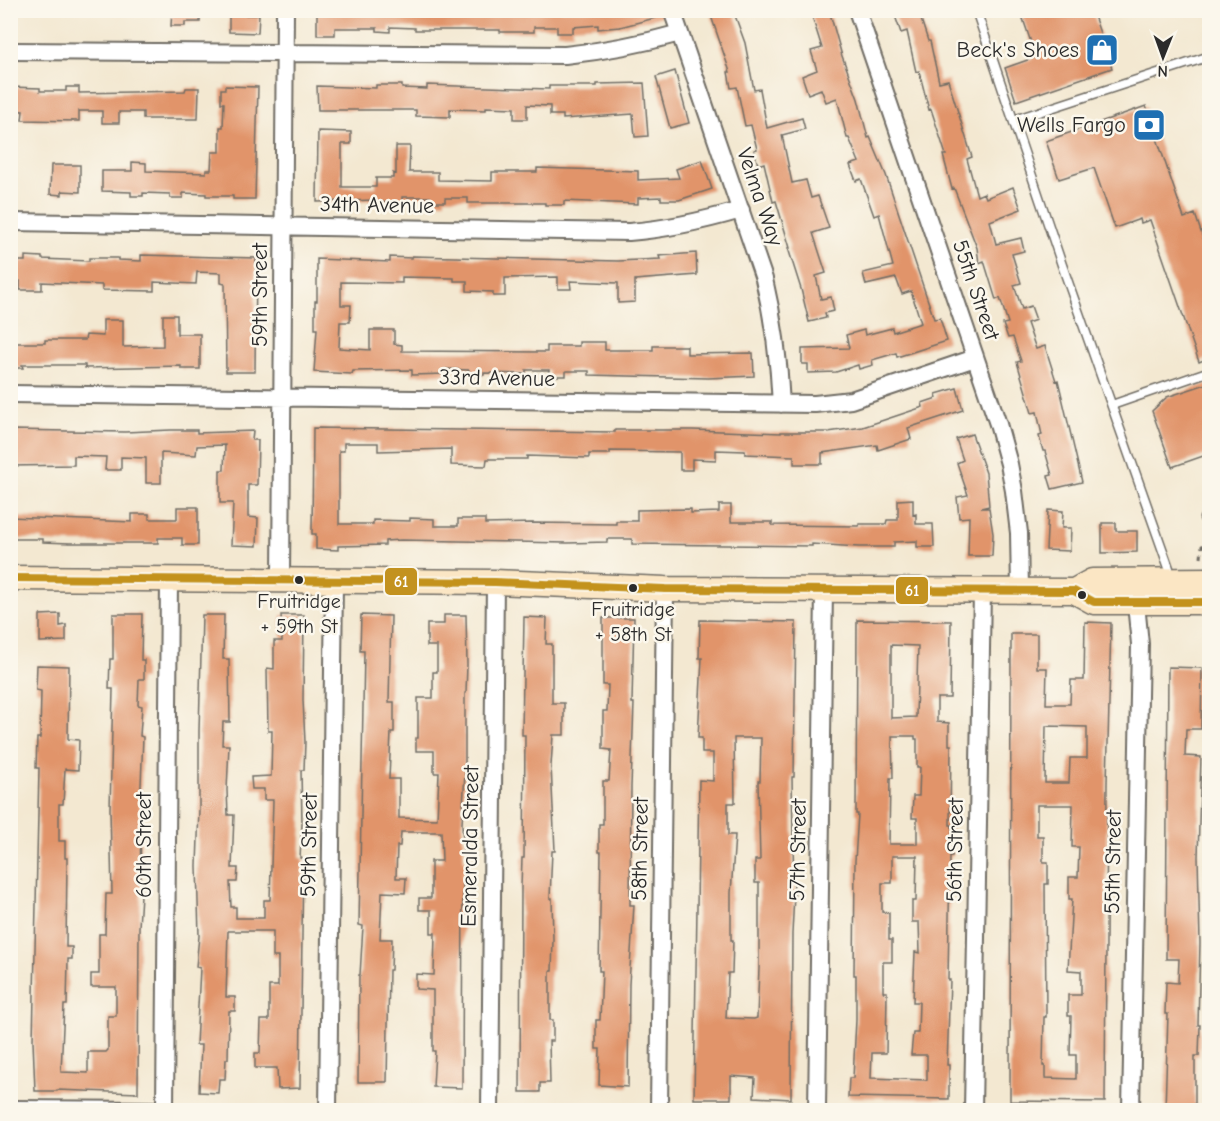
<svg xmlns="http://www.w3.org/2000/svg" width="1220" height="1121" font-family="'Comic Neue',sans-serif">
<rect width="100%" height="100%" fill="#fbf7ec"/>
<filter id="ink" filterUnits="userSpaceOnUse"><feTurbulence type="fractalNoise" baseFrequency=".0167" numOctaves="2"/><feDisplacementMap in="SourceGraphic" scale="12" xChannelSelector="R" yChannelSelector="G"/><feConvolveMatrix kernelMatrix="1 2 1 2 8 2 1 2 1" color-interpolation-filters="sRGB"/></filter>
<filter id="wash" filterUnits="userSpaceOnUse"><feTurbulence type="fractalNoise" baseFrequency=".008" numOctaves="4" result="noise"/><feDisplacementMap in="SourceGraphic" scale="24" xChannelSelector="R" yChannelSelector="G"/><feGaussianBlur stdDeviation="1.35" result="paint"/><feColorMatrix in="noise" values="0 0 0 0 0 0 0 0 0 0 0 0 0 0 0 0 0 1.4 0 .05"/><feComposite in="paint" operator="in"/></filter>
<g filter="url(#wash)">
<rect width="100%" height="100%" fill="#f3e8d1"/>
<g id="blocks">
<!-- building -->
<path fill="#e1946a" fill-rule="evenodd" d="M172 10H200V22H185V26H171Z
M229 10H246V15H259L258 33 229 32Z
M317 10H662L663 16 620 27 598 29V25L573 27V33H557V27H534V32H500V30H415V28L390 27V32L377 31V28H335V35H317Z
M709 10H733L745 43 754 90 760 89 767 128 802 118 805 129 782 135 792 183 806 180 811 198 818 196 829 228 813 233 826 273 816 276 821 299 831 297 834 311 825 313 826 318 809 322 801 289 788 248H790L776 201 773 202 764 163 758 165 754 150 757 149 751 125 745 126 737 87 731 88 728 72H730Z
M810 10H829L842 56 858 99 868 138 870 137 886 175 934 319 940 318 947 341 897 357 896 353 872 360 873 365 859 369 858 365 836 372 808 373V364H802V349L849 348 846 335 864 330 865 335 892 328 893 332 921 323 911 291 902 294 896 278 866 285 863 273 893 266 879 214 874 216 861 179 856 181 850 165 859 162 849 138H847L837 98 826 102 821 89 808 94 802 76 817 70 811 51 822 48Z
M893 10H918L928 41H930L939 82 948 80 972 157 967 159 977 196 984 193 986 198 1013 187 1021 209 990 221 996 244 1021 238 1024 251 1012 254 1021 283 1014 285 1022 309 1031 306 1036 320 1027 323 1036 349 1045 346 1056 381 1058 380 1082 482 1052 489 1048 476 1052 475 1045 451H1043L1039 436 1042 435 1037 412 1032 413 1017 362 1021 361 1013 337 1008 338 1003 324 1008 323 1000 298 996 300 984 261 979 263 977 248 954 188 952 189 943 155H946L931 109 929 110 919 71 916 72 907 31 901 33Z
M1020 10H1092L1112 68 1016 101 1005 68 1036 57Z
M675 71 689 123 670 128 656 77Z
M644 83 648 136 635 137 633 114 563 119V115H550V106L527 105V119H514V108L486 107V110L450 109V117L416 116V110H318L317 86 376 88V85H402V88L427 89V85L549 89V86H597V84Z
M225 86 258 87 255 199H233V196H206V194L183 193V198H170V194L143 193V196H131V192L102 191V171H132V162L146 163V171L206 173V170H211L212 152H220V127H223L224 103H221V89H225Z
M10 87 40 88V91H66V87H79V93L185 91 186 88H199L198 119H143V112H119V123H102V111H79V121L22 120 23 111 10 110Z
M1146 106 1184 218 1195 214 1209 256V358L1199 362 1150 220 1141 223 1140 219 1115 228 1094 168 1059 179 1046 141Z
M318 131 351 132V144H342V187H376V178H393V173L396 174V146H410L409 172H438V180L492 181V172H537V168L638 171V180L679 178 676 169 702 160 712 189 679 200H661V197L638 198V204L564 201V205H545V203H468V198H445V202H430V197H402V203L375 202V200L317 202Z
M51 165H80V192L62 191V195L50 194Z
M696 253 697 275 635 280V302L618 303V283L570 281 571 289H558V277L505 278V296H493V292L467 291V281H454V278L402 277V283L341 282V305H351L350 322H340L339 348 370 350V330H394V344L402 345V351L547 352V346H579V342H605V350H653V346H687V354L753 353 754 376 708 378 589 375V371H566V376H549V370H526V374L484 373V375H469V370L445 369V374L412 375V370L353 371 352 374 314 372 317 329H315V301H317V259L390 262V257L412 258V256L618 261 660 259 659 256Z
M141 255 256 258 255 372H226L225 284 221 283V273L197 272 196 284 154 282V291L102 290V285L42 282V290H20V281H10V261H25V256L42 257V259L89 261V258H118V260L141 261Z
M163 315H177V334H200V369H181V366L85 368V365H22L23 368H10V343H45V340H85L86 335 103 336V320H123V347L163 346Z
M1209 383V454L1172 467 1152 411 1167 397Z
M957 388 963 410 908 428 911 439 878 450 877 445 822 453V464H794V456L745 454V451L716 450V460L692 459V470H680V452L610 451V454H589V458L527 456V459H487L486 466 451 465V449L378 451V443H344V451H339V524H373V520L410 521V518L434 519V526H458V519H485V524L532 523 616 524V521H637V510L691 509V513L719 512V505H731V522H772V525L859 526V524H886L887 520H898V500L913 499V515L916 514V524H933L934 547H917V541L894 542V547H859L812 544V546L632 544V539H607V542L567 543 401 540 385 541V545L338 546V550L316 549V534H312L313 428 615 432V430H692L781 433V432H828L863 427 923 407 922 403 937 398 936 394Z
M10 430 125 432 171 430H197V433L253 431 252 440H258L257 485H248V517L258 518 257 546 231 545 233 503H220V470H224L225 445 197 446 196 455 161 453V483H146V458L121 457V470H105L106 457 74 456V465L10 466Z
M972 434 986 473 989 506 981 508H989L993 534 992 556H968L969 517 959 518 957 497 968 495 957 463 963 460 956 439Z
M177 507H198V545H182V538H158V543H70L43 542V539H10V517L132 522V514H149V519H177Z
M1048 510 1063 511 1062 528H1071L1070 551 1046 550Z
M1102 523H1116V531H1137V552L1102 553Z
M60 614V626L66 625V641L40 642V615Z
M113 614H142L141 660H144V679H139L138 705 142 706 140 736 143 737 140 809 141 895 139 927 138 1093 57 1090V1091H35L33 1041 39 768H36L37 738H40L41 691 36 690 37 665 69 666 68 739 79 740 78 770 65 769 63 804H59V841H65V858H67L66 947H72V959H68L67 1005H64L61 1072 88 1073V1052H106L108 1050V1016H116V987H91V974H99V934H105L106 894H112L110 809 113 689H109L110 659H113Z
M202 615H224L223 659H229L230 722H223L222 745H229L227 790 228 815H234L232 868H238L237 882H230L231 907H236V918H264V900H270L273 800H264V789H252L251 777 271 776 272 731H268L267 668 274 669V641H282L281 615H304L303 700 305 742 304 770H301L302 824 300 858H303L300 1088 278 1089 277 1068H255V1053H260L261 1020H269V986H278V957H273V931H228L226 997H235V1011H229L228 1059H226L225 1079H219L218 1093 199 1092 201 1045H196L200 968 196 967 199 936 197 866 199 809V731Z
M361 615 391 616 389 702H394V732H391L389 779H399V818L437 819 439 773H434V751H416V738H418V698H433V672H437V646H427V624H444V615H466L467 665 466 693H465V773L462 824 464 861H466V873L463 872 462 1088 433 1087 435 1051H433V990L416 989V974L434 975 435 933H431V910H419V898H431V861H442L441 832H401L400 846H397L396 878H406L405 893 382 892 380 939H392L391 970H389L387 1082H358L359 975H360L363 926 359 925 364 651H360Z
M524 617 547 618 546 644H552V703H564V735H553L551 766 555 851H552L550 898H552L553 940 552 971H550V1020H553V1041H549L550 1083H540V1092H520L521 887 522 858H524L525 735H522Z
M603 618H634L632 703H634L631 787 630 905H634L629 984 628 1087 599 1085 600 1049H596V1020H600L602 971H599L601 852H599V824H603V781H609L611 750 603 749V711H607L608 685H603Z
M700 620 796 622 794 777H792L794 895 792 934 791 1099 754 1097 755 1078 731 1076V1099H694L699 780 713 781V753H702V738H698L702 658H699ZM734 738H761L760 781H758L760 860H755V883H759V968L757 1018 754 1019 726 1018 728 973H732L733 940H731V893L735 835H728V803H735Z
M857 620 951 621 950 698H937V722L949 723V745H951L950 825H952V856H950L948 980H950L947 1065H949V1099L848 1097 849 1078H853L856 1020V975H854L855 861 858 814H856ZM891 645 918 646 916 717 891 718ZM892 736H915V739H917V767H920L919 796H913L912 818H917V844H889L890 778H893ZM892 856H917L916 901H912V922H919L920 953 915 952 913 1002H919L918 1033H913L911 1055H927V1080L871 1078 872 1053H886L887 992H883V962H892V940H889V913L882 912V883H892Z
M1085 622 1111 623 1107 783 1105 1102 1010 1101 1011 634H1037V668H1047L1046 704H1070L1071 680H1084ZM1046 726 1087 727V758H1070L1069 783H1045ZM1037 805H1073L1072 847H1079L1078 877H1069V899H1072L1068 970 1081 971V995H1068V1016H1071L1070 1055H1076V1079L1045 1078V1066H1043L1044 1017H1046V1015L1045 884H1048V862H1043V836H1037Z
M1168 667 1202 668 1201 729H1186L1185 756 1201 757 1198 857 1200 943 1198 1025H1200L1199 1056H1195V1110H1165L1168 1014H1165L1166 982 1178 983 1179 959H1166Z"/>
</g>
</g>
<g filter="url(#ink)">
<use href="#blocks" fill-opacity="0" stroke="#716d65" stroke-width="1.5"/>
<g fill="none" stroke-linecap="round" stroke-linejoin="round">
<defs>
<path id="lane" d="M976 10 1062 265 1169 568 1168 577
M1014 120 1210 56
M1112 405 1210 371
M1204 518 1210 523"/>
<path id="street" d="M672 10 764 279C774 321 779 361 781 404
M857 10 998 424 1009 464 1014 491 1019 533 1020 591
M10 51 565 55C604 51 641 44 680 33
M10 222 629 232C668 229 703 221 741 210
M10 394 815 404 851 400 975 358
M281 580 285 10
M10 1109 153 1110
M165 1110 169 579
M328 1110 334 581
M490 1110 495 582
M659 1110 665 589
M817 1110 824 590
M973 1110 982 591
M1131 1110 1140 644 1137 614"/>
<path id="secondary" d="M10 578 495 582 665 589 1074 591 1094 602H1210
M1074 591 1092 581 1210 580"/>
</defs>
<!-- lane casing -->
<use href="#lane" stroke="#716d65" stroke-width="11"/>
<!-- street casing -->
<use href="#street" stroke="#716d65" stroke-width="20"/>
<!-- secondary casing -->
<use href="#secondary" stroke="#716d65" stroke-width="27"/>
<!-- path -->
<path stroke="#716d65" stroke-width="3" stroke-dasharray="4.5 4.5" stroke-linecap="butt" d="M1201 557 1202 546 1210 544"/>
<!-- lane -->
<use href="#lane" stroke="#fff" stroke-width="8"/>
<!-- street -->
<use href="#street" stroke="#fff" stroke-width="16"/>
<!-- secondary -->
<use href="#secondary" stroke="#fbe6c4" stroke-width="24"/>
<defs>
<path id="bus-1" d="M10 578 495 582 665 589 1074 591 1094 602H1210"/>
</defs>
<!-- bus-1 casing -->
<use href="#bus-1" stroke="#fbf7ec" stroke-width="12"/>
<!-- bus-1 -->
<use href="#bus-1" stroke="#c3921f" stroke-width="8"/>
</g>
</g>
<!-- icons -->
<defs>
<symbol id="shop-square" viewBox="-11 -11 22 22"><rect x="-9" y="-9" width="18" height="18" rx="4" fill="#1f6fb2" stroke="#fbf7ec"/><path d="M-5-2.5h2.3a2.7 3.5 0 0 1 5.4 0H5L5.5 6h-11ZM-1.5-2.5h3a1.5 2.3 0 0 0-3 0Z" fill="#fff"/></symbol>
<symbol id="bank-square" viewBox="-11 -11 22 22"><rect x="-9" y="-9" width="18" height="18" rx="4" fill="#1f6fb2" stroke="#fbf7ec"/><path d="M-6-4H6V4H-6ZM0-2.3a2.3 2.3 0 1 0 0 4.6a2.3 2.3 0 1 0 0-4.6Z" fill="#fff"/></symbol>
</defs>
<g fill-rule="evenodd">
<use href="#shop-square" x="1083" y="31" width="38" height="38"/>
<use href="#bank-square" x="1130" y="106" width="38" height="38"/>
</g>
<!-- markers -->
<g fill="#2b2b2b" stroke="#fbf7ec" stroke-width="2">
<circle cx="299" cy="580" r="5"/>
<circle cx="633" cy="588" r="5"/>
<circle cx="1082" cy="595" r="5"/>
</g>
<g text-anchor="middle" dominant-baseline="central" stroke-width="5" stroke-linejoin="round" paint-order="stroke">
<!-- bus labels -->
<g font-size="20" fill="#2b2b2b" stroke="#fbf7ec">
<text x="299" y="601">Fruitridge<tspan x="299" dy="25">+ 59th St</tspan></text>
<text x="633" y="609">Fruitridge<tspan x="633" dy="25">+ 58th St</tspan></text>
</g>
<!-- poi labels -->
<g font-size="22" fill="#2b2b2b" stroke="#fbf7ec" text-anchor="end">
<text x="1079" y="50">Beck's Shoes</text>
<text x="1126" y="125">Wells Fargo</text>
</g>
<!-- street labels -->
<g font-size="22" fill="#2b2b2b" stroke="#fbf7ec">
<text transform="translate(760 197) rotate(71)">Velma Way</text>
<text transform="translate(377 205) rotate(1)">34th Avenue</text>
<text transform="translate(976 290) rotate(71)">55th Street</text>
<text transform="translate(260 295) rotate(-90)">59th Street</text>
<text transform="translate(497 378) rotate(1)">33rd Avenue</text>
<text transform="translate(144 845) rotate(-90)">60th Street</text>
<text transform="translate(309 845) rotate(-89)">59th Street</text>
<text transform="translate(470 846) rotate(-89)">Esmeralda Street</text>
<text transform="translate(640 849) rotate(-89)">58th Street</text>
<text transform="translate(798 850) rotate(-89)">57th Street</text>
<text transform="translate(955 850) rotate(-89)">56th Street</text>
<text transform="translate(1113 862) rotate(-89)">55th Street</text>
</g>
</g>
<g stroke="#fbf7ec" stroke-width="2">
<rect x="384" y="567" width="34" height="29" rx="6" fill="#c3921f"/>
<rect x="895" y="576" width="34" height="29" rx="6" fill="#c3921f"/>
</g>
<g font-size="16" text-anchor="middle" font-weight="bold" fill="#fff">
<text x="401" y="587">61</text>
<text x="912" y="596">61</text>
</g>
<!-- margin -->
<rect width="1220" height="1121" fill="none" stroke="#fbf7ec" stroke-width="36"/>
<!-- north arrow -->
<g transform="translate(1163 57) rotate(181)" stroke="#fbf7ec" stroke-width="4.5" paint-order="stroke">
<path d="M0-4.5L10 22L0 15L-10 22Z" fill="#2b2b2b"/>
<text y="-9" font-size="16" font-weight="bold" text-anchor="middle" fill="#2b2b2b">N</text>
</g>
</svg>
